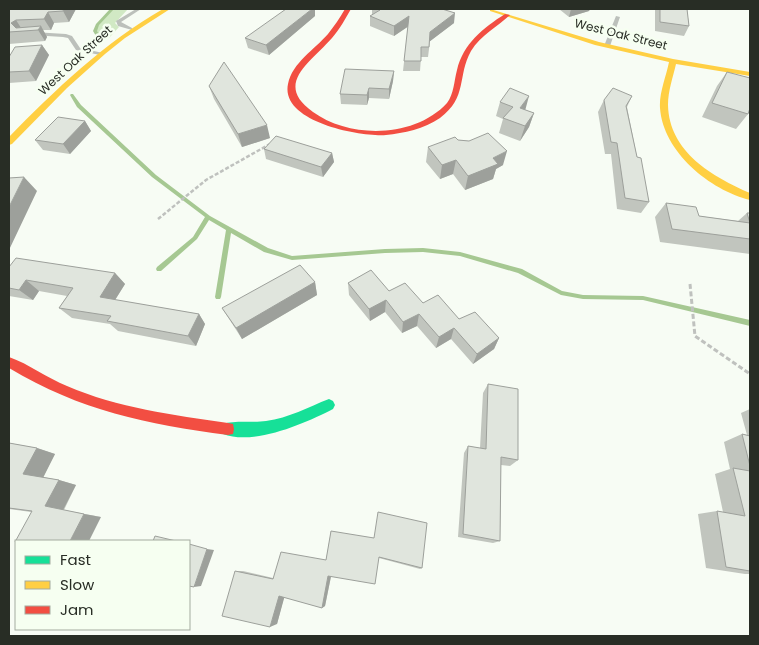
<svg xmlns="http://www.w3.org/2000/svg" width="759" height="645" font-family="Poppins,sans-serif">
<rect width="100%" height="100%" fill="#f7fcf4"/>
<!-- green -->
<path fill="#d1e9c4" d="M112 9H128L115 23 119 27 109 38 98 36 95 31 97 25Z"/>
<g fill="none" stroke-linecap="round" stroke-linejoin="round">
<!-- stream -->
<path fill="#a6c892" fill-rule="evenodd" d="M110 9H114L99 25 97 31 102 40 99 41 93 31 96 24Z
M71 94H73L81 105 156 175 210 216 268 248 292 256 385 249 423 248 460 252 522 269 562 291 583 295 643 296 750 320V326L643 300 583 299 561 295 518 273 460 256 423 252 385 253 292 260 264 252 231 233 221 297 220 299H216L215 297 226 230 209 220 197 239 161 271H157L156 269 157 267 193 237 205 217 152 177 77 107 70 95Z"/>
<!-- path-far1 -->
<path stroke="#bfc1be" stroke-width="2.5" stroke-dasharray="4 2" stroke-linecap="butt" d="M158 219 206 180 270 144"/>
<!-- path -->
<path stroke="#bfc1be" stroke-width="3" stroke-dasharray="5 2.5" stroke-linecap="butt" d="M690 284 695 336 750 374"/>
<!-- lane -->
<path fill="#bcc0bb" fill-rule="evenodd" d="M136 9H141L121 22 132 28V30L118 26 116 21Z
M616 16 620 17 610 46 605 47 604 46Z
M33 32 66 34 72 36 80 48 103 53 100 55 76 50 68 38 63 37 31 35V33Z"/>
<!-- fast -->
<path fill="#16e098" fill-rule="evenodd" d="M329 399 333 401 335 405 333 409C306 423 254 446 223 434L222 429 223 424C234 420 254 423 266 421 289 418 308 407 329 399Z"/>
<!-- slow -->
<path fill="#ffcf43" fill-rule="evenodd" d="M163 9H170L125 38 105 54 67 88 12 144 9 145V137C56 89 104 43 163 9Z
M490 9 599 42 673 59 750 72V76L676 64C673 77 668 91 668 105 669 152 713 177 750 193V200C710 190 663 152 660 108 659 93 666 77 669 62L595 45 490 11Z"/>
<!-- jam -->
<path fill="#f24e42" fill-rule="evenodd" d="M345 9H351C345 19 340 29 332 38 311 62 273 84 313 112 350 139 415 138 447 103 454 94 454 81 457 70 463 44 483 28 505 14L510 15C497 27 481 35 471 51 457 76 468 97 440 118 424 129 404 133 386 135 361 137 280 122 288 84 292 63 315 49 328 34 334 26 340 18 345 9Z
M9 357C29 364 47 378 67 386 118 408 173 415 228 423L233 424 234 429 233 434 228 435C146 424 81 411 9 368Z"/>
</g>
<!-- wall -->
<path fill="#c1c5be" d="M9 9H76L69 22 54 23 51 30H43L47 37 45 41 9 44Z
M372 9H442L454 23 430 41 428 57H421L420 71H403L408 26 394 36 370 26V16L372 15Z
M559 9H590L589 11 569 17Z
M655 9H687L689 26 684 36 655 31Z
M315 16 269 55 248 48 245 38Z
M42 45 49 55 36 81 9 83V57Z
M394 71 393 81 389 99 369 98 367 105 341 104 340 94Z
M727 72 748 114 736 129 702 117 717 86Z
M209 86 270 138 242 147 214 99Z
M632 96 627 107 637 157 649 202 641 213 617 209 611 154H605L598 112 604 100Z
M500 102 534 113 529 127 520 141 499 133 503 119 496 116Z
M85 121 91 131 70 154 43 150 35 140Z
M458 140 469 141 503 165 496 169 493 179 465 190 453 174 440 179 426 162 428 147Z
M264 149 332 153 334 162 323 177 266 159Z
M666 203 699 216 738 221 747 213H750V254L660 242 655 217Z
M9 267 115 273 125 284 115 300 199 314 205 324 196 346 118 331 110 324 72 318 59 308 67 296 39 291 33 300 9 296Z
M315 282 317 295 242 339 222 308Z
M348 283 389 291 423 303 499 338 494 349 473 364 451 339 436 348 417 326 402 333 385 312 370 321 349 295Z
M488 384 518 460 510 466 501 465 500 541 493 543 458 537 464 453 468 446 480 448 483 393Z
M750 409V574H745L706 568 698 514 717 511 723 512 715 474 730 469 724 442 742 434 747 435 741 413Z
M9 443 37 448 55 454 43 477 59 480 76 485 64 510 101 517 31 512 9 509Z
M331 531 422 568 420 569 379 558 331 577 325 606 322 608 284 597 277 624 235 571H243L273 578 326 560Z"/>
<!-- shaded-wall -->
<path fill="#9da09b" d="M64 9H76L69 22 63 11Z
M312 9H315V16L269 55 266 45Z
M571 9H590L589 11 569 17Z
M48 12 54 23 51 30 44 19Z
M455 13 454 23 429 42 430 32Z
M409 16V26L394 36V26Z
M16 20 23 31 16 32 11 23Z
M41 26 47 37 45 41 38 30Z
M42 45 49 55 36 81 29 71Z
M394 71 393 81 389 99V89Z
M369 88V98L367 105V95Z
M529 96 525 111 520 108Z
M534 113 529 127 520 141 525 126Z
M85 121 91 131 70 154 63 144Z
M267 125 270 138 242 147 238 134Z
M507 151 503 165 496 169 493 179 465 190 468 176 493 158Z
M332 153 334 162 323 177 321 167Z
M456 160 453 174 440 179 442 165Z
M24 177 37 191 9 250V207Z
M115 273 125 284 110 308 100 297Z
M26 280 39 291 33 300 19 290Z
M315 282 317 295 242 339 236 328Z
M386 300 385 312 370 321 369 309Z
M199 314 205 324 196 346 188 336Z
M419 314 417 326 402 333 403 322Z
M454 328 451 339 436 348 439 337Z
M499 338 494 349 473 364 477 354Z
M37 448 55 454 42 480 23 474Z
M59 480 76 485 63 510 45 506Z
M84 514 101 517 89 541H70Z
M207 549 214 550 201 586 194 587Z
M328 576H331L325 606 322 608Z
M285 595 277 624 270 627 279 596Z"/>
<!-- building -->
<path fill="#e0e5dd" stroke="#9da09b" d="M9 9H64L63 11 48 12 44 19 16 20 11 23 16 28 41 26 38 30 9 32Z
M286 9H312L266 45 245 38Z
M377 9H442L455 13 430 32 429 47H421V61H404L409 16 394 26 370 16 380 10Z
M660 9H687L689 26 660 22Z
M42 45 29 71 9 72V57L15 47Z
M224 62 267 125 238 134 209 86Z
M345 69 394 71 389 89 369 88 367 95 340 94Z
M727 72 750 78V108L748 114 712 103Z
M510 88 529 96 520 108 534 113 525 126 503 118 513 107 500 102Z
M613 88 632 96 626 106 637 157 641 158 649 202 625 198 617 143 611 142 604 100Z
M58 117 85 121 63 144 35 140Z
M488 133 507 151 493 158 498 164 468 176 456 160 442 165 428 147 455 137 458 140 469 141Z
M276 136 332 153 321 167 264 149Z
M24 177 9 207V178Z
M666 203 696 207 699 216 750 223 747 213H750V239L672 229Z
M16 258 115 273 100 297 199 314 188 336 107 321 111 316 59 308 73 288 26 280 19 290 9 288V267Z
M300 265 315 282 236 328 222 308Z
M371 270 389 291 405 283 423 303 438 295 459 319 475 312 499 338 477 354 454 328 439 337 419 314 403 322 386 300 369 309 348 283Z
M488 384 518 389V460L501 457 500 541 463 534 468 446 486 449Z
M742 434 750 436V466Z
M9 443 37 448 23 474 59 480 45 506 84 514 70 541 15 542 32 511 9 508Z
M733 468 750 471V571L726 567 717 511 745 516Z
M378 512 427 523 422 568 379 557 375 584 328 576 322 608 279 596 270 627 222 616 235 571 273 579 281 552 326 560 331 531 374 538Z
M155 536 176 541H153Z
M189 544 207 549 194 587 189 586Z"/>
<g text-anchor="middle" dominant-baseline="central" stroke-width="5" stroke-linejoin="round" paint-order="stroke">
<!-- far-street labels -->
<g font-size="12" fill="#282d25" stroke="#f6fff1">
<text transform="translate(621 34) rotate(14)">West Oak Street</text>
<text transform="translate(75 60) rotate(-43)">West Oak Street</text>
</g>
</g>
<!-- border -->
<rect width="759" height="645" fill="none" stroke="#282d25" stroke-width="20"/>
<!-- legend -->
<rect x="15" y="540" width="175" height="90" fill="#f6fff1" stroke="#a4ab9f"/>
<rect x="25" y="556" width="25" height="8" fill="#16e098" stroke="#a4ab9f"/>
<text x="60" y="565" font-size="15" fill="#282d25">Fast</text>
<rect x="25" y="581" width="25" height="8" fill="#ffcf43" stroke="#a4ab9f"/>
<text x="60" y="590" font-size="15" fill="#282d25">Slow</text>
<rect x="25" y="606" width="25" height="8" fill="#f24e42" stroke="#a4ab9f"/>
<text x="60" y="615" font-size="15" fill="#282d25">Jam</text>
</svg>
